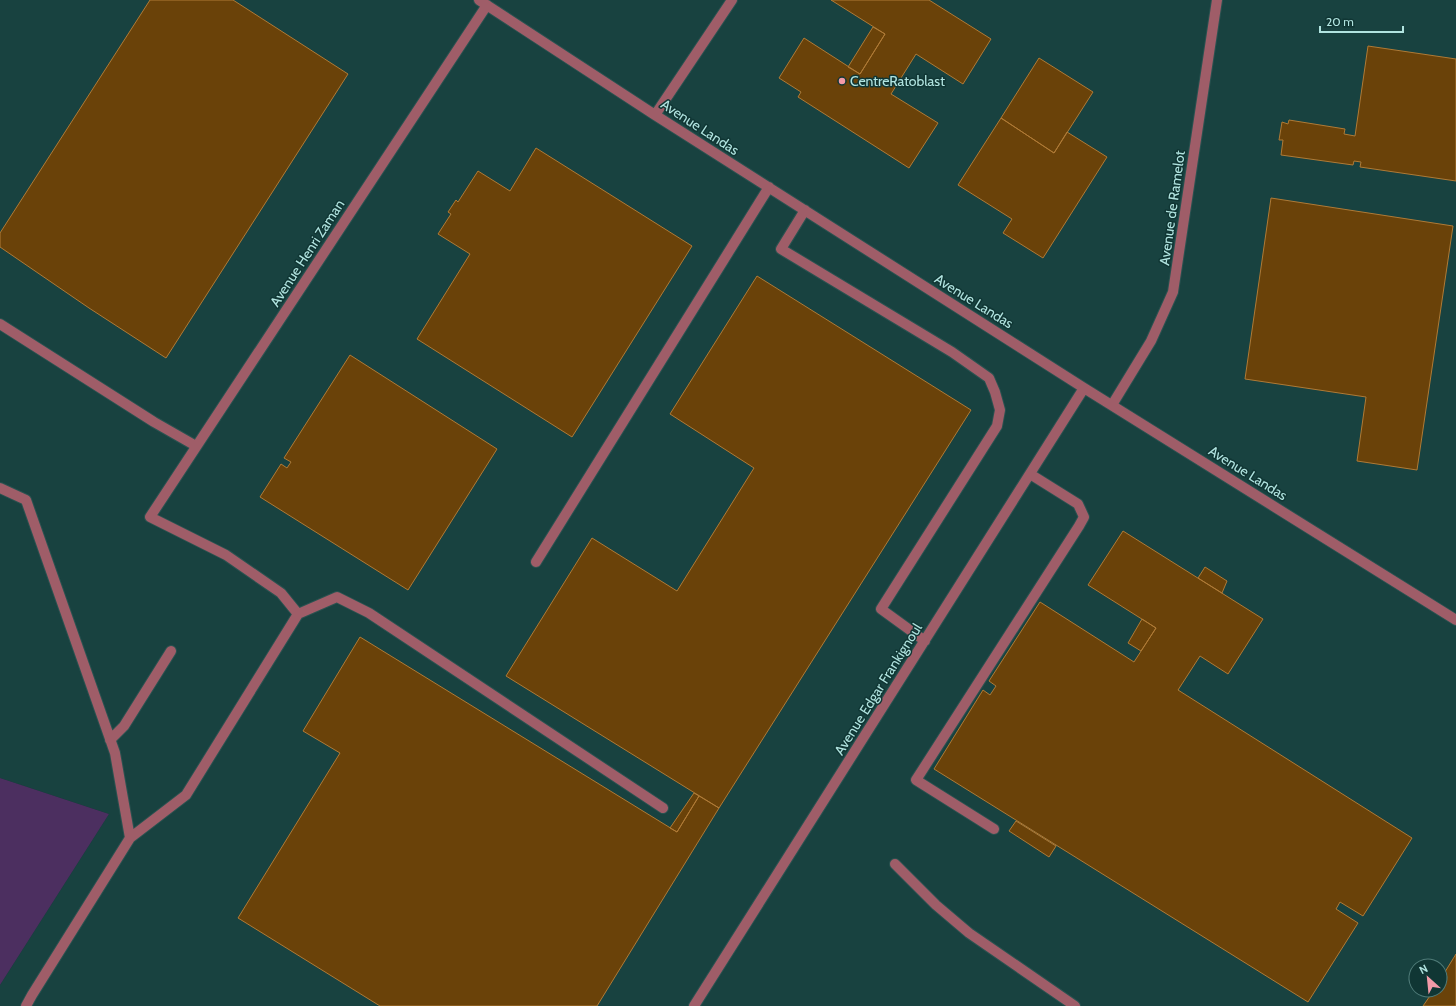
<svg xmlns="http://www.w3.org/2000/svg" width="1456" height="1006" font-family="Cabin,sans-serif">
<rect width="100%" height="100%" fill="#103634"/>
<!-- built -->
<path fill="#184240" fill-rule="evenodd" d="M0 0H1456V1006H0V985L109 814 0 778ZM1416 966H1440V990H1416Z"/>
<!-- green -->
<path fill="#4c2f60" d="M0 778 109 814 0 985Z"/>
<!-- building -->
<path fill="#6a4209" stroke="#af7a36" d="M150 0H233L348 74 166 358 89 308 0 247V233Z
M831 0H929L991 39 963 84 916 54 891 94 938 123 909 168 798 97 801 92 779 78 804 38 860 74 885 34Z
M873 27 885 34 860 74 848 67Z
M1368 46 1456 59V181L1360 167 1361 162 1354 161 1353 165 1281 155 1283 140H1279L1282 122 1288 124 1289 120 1345 129 1344 134 1355 136Z
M1039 58 1093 92 1054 153 1001 118Z
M1001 118 1054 153 1067 132 1107 157 1043 258 1003 233 1012 219 958 185Z
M536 148 692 246 572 437 417 339 470 254 438 234 451 214 448 212 456 200 458 202 478 171 510 191Z
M1271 198 1453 226 1417 470 1357 461 1366 397 1245 379Z
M757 276 971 410 719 808 506 676 592 538 677 591 754 468 670 414Z
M350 355 497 449 408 590 260 497 281 464 287 468 291 462 284 458Z
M1123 531 1263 619 1228 674 1200 656 1178 690 1412 838 1363 916 1340 902 1336 909 1358 923 1308 1002 934 769 983 690 990 695 996 686 989 681 1040 602 1134 662 1156 628 1088 585Z
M1205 567 1227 581 1222 593 1198 578Z
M1142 619 1156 628 1141 651 1128 643Z
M360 637 677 832 699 796 719 808 597 1006H380L238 918 340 753 303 731Z
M694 793 699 796 677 832 670 828Z
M1016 821 1056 846 1049 857 1009 831Z
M1456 954V1006H1423L1434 990H1440V980Z"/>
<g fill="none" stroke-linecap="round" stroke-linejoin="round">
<defs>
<path id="minor" d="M479 0 655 115 1084 388 1456 620
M655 115 732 0
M805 210 781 249 952 352 989 378 995 392 1000 410 997 426 881 609 925 641
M0 324 154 422 196 446
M1112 405 1151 341 1173 292 1217 0
M0 488 26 500 115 753 130 838 32 995 26 1006
M536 562 769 187
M298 614 337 597 369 613 663 808
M110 740 124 726 171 651
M994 829 916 780 1079 526 1084 517 1078 504 1030 474
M130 838 186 795 298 614 281 593 226 555 150 517 487 5
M895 864 936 905 969 933 1075 1006
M694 1006 1084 388"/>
</defs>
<!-- minor casing -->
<use href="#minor" stroke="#2a5250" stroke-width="12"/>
<!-- minor -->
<use href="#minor" stroke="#9f5d68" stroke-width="10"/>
</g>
<!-- markers -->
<circle fill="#f39aa8" stroke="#103634" stroke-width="1.5" cx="842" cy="81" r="4"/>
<g text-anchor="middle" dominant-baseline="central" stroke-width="3" stroke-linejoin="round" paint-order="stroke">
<!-- poi labels -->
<g font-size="14" fill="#b1e4e0" stroke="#103634" text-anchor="start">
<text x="850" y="81">CentreRatoblast</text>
</g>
<!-- street labels -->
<g font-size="14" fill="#b1e4e0" stroke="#103634">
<text transform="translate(700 127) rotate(33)">Avenue Landas</text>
<text transform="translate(1172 208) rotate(-82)">Avenue de Ramelot</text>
<text transform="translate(307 253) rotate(-57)">Avenue Henri Zaman</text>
<text transform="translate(974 301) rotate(32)">Avenue Landas</text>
<text transform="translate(1248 473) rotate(32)">Avenue Landas</text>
<text transform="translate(878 689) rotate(-58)">Avenue Edgar Frankignoul</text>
</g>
</g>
<!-- north arrow -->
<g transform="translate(1428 978) rotate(333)"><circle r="19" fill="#103634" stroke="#507c79"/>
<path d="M0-3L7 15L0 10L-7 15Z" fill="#f39aa8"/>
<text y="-6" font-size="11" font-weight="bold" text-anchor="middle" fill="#b1e4e0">N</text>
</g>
<!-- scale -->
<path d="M1320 26v6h83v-6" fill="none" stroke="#b1e4e0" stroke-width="2"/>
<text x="1326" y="26" font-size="12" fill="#b1e4e0" stroke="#103634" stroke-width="3" paint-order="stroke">20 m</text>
</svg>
